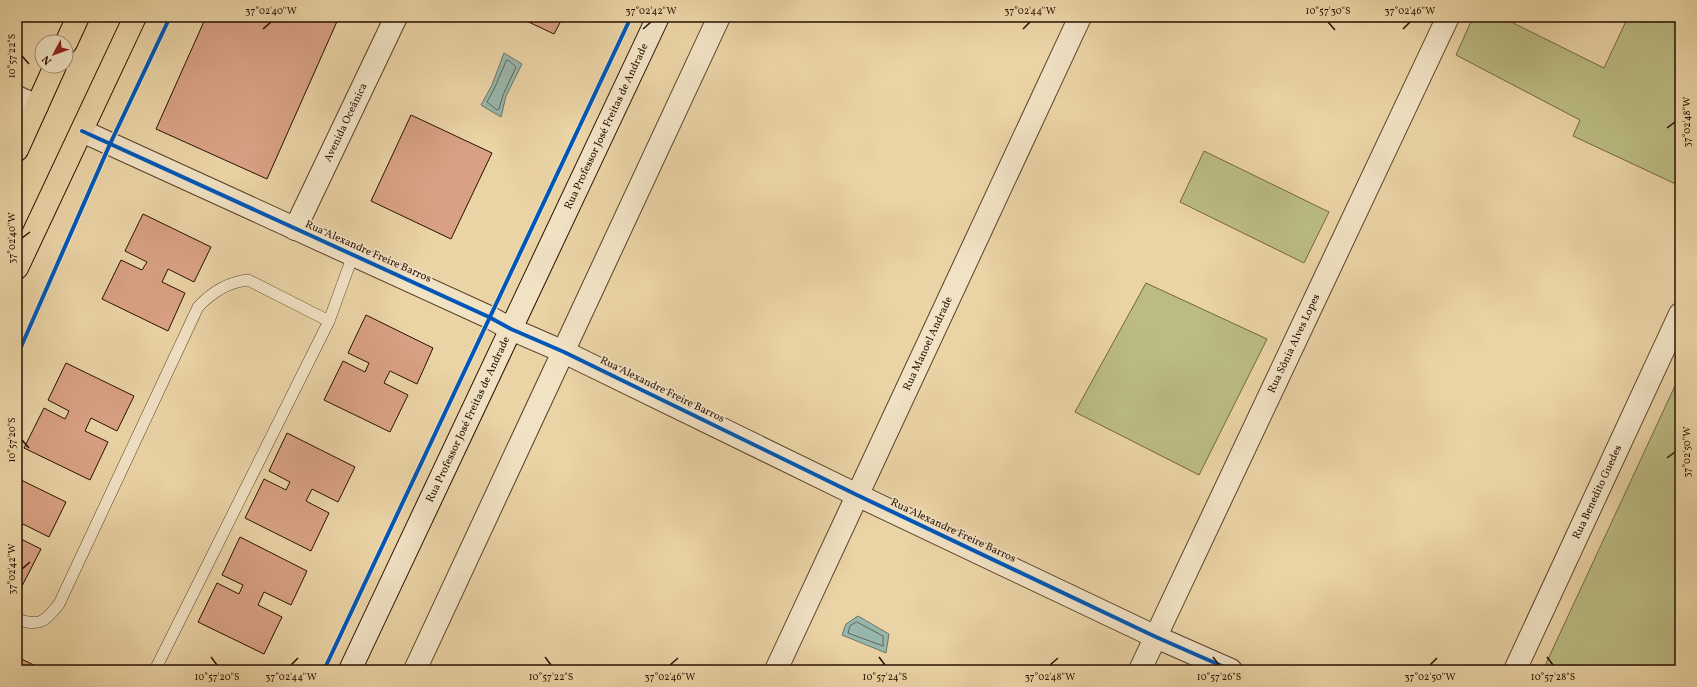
<svg xmlns="http://www.w3.org/2000/svg" width="1697" height="687" font-family="Vollkorn,serif">
<rect width="100%" height="100%" fill="#ead3a5"/>
<filter id="stains"><feTurbulence type="fractalNoise" baseFrequency=".005" numOctaves="4"/><feColorMatrix values="0 0 0 0 .2 0 0 0 0 .09 0 0 0 0 .02 0 0 0 .5 -.17"/></filter>
<radialGradient id="worn" r=".72"><stop offset=".6" stop-color="#630" stop-opacity="0"/><stop offset="1" stop-color="#630" stop-opacity=".3"/></radialGradient>
<!-- green -->
<path fill="#bbbb83" stroke="#726642" d="M1473 17H1501L1604 68 1628 17H1680V186L1573 136 1580 120 1456 55Z
M1204 151 1329 212 1304 263 1180 202Z
M1146 283 1267 339 1199 475 1075 412Z
M1680 375V670H1543Z"/>
<!-- water -->
<path fill="#98b7ac" stroke="#6b7467" d="M504 53 522 64 506 96 501 117 481 105 492 85Z
M858 616 889 634 886 653 842 635 846 624Z"/>
<g fill="none" stroke-linecap="round" stroke-linejoin="round">
<!-- shore -->
<path stroke="#606456" stroke-width="1" d="M508 60 516 67 503 95 499 109 497 110 487 102 495 87 506 61Z
M857 622 883 636V646L848 633 850 626Z"/>
</g>
<!-- building -->
<path fill="#d8a183" stroke="#281000" d="M206 17H339L267 179 156 129Z
M518 17H563L554 34Z
M411 115 492 153 451 239 371 201Z
M143 214 211 247 194 282 168 269 162 282 185 293 168 331 102 299 121 260 142 270 147 262 125 251Z
M366 315 433 348 417 384 390 371 384 383 408 395 390 432 324 400 343 361 365 372 369 363 348 353Z
M66 363 134 396 117 431 91 418 85 431 108 442 90 480 24 448 44 408 65 419 69 411 48 400Z
M287 433 355 467 338 502 312 489 306 501 329 513 311 551 245 518 264 479 286 490 290 482 269 471Z
M17 478 66 502 49 537 23 524 17 536Z
M17 537 41 549 22 586 17 583Z
M240 537 307 571 291 605 264 592 258 605 282 617 264 654 198 622 217 583 239 594 243 585 222 575Z
M17 657 38 667 37 670H17Z"/>
<g fill="none" stroke-linecap="round" stroke-linejoin="round">
<defs>
<path id="lane" d="M17 619C39 627 45 622 59 604L198 307C212 292 228 282 248 280L329 321
M155 670 329 321 353 255"/>
<g id="street">
<path d="M17 97 37 106"/>
<path d="M82 131 489 317 511 329 564 352 857 495 1156 637 1231 670"/>
<path id="s1" d="M295 229 396 17"/>
<path d="M415 670 719 17"/>
<path id="s2" d="M776 670 1080 17"/>
<path id="s3" d="M1140 670 1448 17"/>
<path id="s4" d="M1515 670 1680 314"/>
</g>
<g id="secondary">
<path id="s5" d="M350 670 658 17"/>
</g>
<path id="primary" d="M66 43 78 17
M17 150 55 66
M17 268 135 17"/>
</defs>
<!-- lane casing -->
<use href="#lane" stroke="#584129" stroke-width="12"/>
<!-- street casing -->
<use href="#street" stroke="#584129" stroke-width="24"/>
<!-- secondary casing -->
<use href="#secondary" stroke="#281000" stroke-width="24"/>
<!-- primary casing -->
<use href="#primary" stroke="#281000" stroke-width="24"/>
<!-- lane -->
<use href="#lane" stroke="#f1e2c4" stroke-width="11"/>
<!-- street -->
<use href="#street" stroke="#f1e2c4" stroke-width="22"/>
<!-- secondary -->
<use href="#secondary" stroke="#f1e2c4" stroke-width="22"/>
<!-- primary -->
<use href="#primary" stroke="#ead3a5" stroke-width="22"/>
<defs>
<path id="cycleway" d="M82 131 489 317 511 329 564 352 857 495 1156 637 1231 670
M17 356 110 144 170 17
M324 670 631 17"/>
</defs>
<!-- cycleway casing -->
<use href="#cycleway" stroke="#f1e2c4" stroke-width="6"/>
<!-- cycleway -->
<use href="#cycleway" stroke="#0057b8" stroke-width="4"/>
</g>
<!-- ticks -->
<path fill="none" stroke="#281000" stroke-width="1.5" d="M1328 22 1335 30M263 29 271 22M643 29 651 22M1023 29 1030 22M1403 29 1410 22M22 56 29 64M1667 128 1675 122M22 238 30 232M22 440 29 448M1667 458 1675 452M22 569 30 562M211 657 217 665M545 657 551 665M879 657 885 665M1213 657 1219 665M1547 657 1553 665M291 665 298 658M670 665 678 658M1050 665 1058 658M1430 665 1437 658"/>
<g text-anchor="middle" dominant-baseline="central" stroke-width="3.5" stroke-linejoin="round" paint-order="stroke">
<!-- street labels -->
<g font-size="11" fill="#281000" stroke="#f1e2c4">
<text stroke="none"><textPath href="#s1" startOffset="118">Avenida Oceânica</textPath></text>
<text stroke="none"><textPath href="#s5" startOffset="601">Rua Professor José Freitas de Andrade</textPath></text>
<text transform="translate(368 252) rotate(24)">Rua Alexandre Freire Barros</text>
<text stroke="none"><textPath href="#s2" startOffset="360">Rua Manoel Andrade</textPath></text>
<text stroke="none"><textPath href="#s3" startOffset="361">Rua Sônia Alves Lopes</textPath></text>
<text transform="translate(662 390) rotate(26)">Rua Alexandre Freire Barros</text>
<text stroke="none"><textPath href="#s5" startOffset="277">Rua Professor José Freitas de Andrade</textPath></text>
<text stroke="none"><textPath href="#s4" startOffset="196">Rua Benedito Guedes</textPath></text>
<text transform="translate(953 531) rotate(25)">Rua Alexandre Freire Barros</text>
</g>
</g>
<!-- margin -->
<rect width="1697" height="687" fill="none" stroke="#ead3a5" stroke-width="44"/>
<!-- north arrow -->
<g transform="translate(54 54) rotate(229)"><circle r="19" fill="#f1e2c4" stroke="#a18e76"/>
<path d="M0-3L7 15L0 10L-7 15Z" fill="#8f2418"/>
<text y="-6" font-size="11" font-weight="bold" text-anchor="middle" fill="#281000">N</text>
</g>
<rect x="22" y="22" width="1653" height="643" fill="none" stroke="#281000" stroke-width="1.5"/>
<g font-size="10" text-anchor="middle" fill="#281000">
<text x="271" y="14">37°02'40"W</text>
<text x="651" y="14">37°02'42"W</text>
<text x="1030" y="14">37°02'44"W</text>
<text x="1328" y="14">10°57'30"S</text>
<text x="1410" y="14">37°02'46"W</text>
<text transform="translate(11 56) rotate(-90)" y="4">10°57'22"S</text>
<text transform="translate(1686 122) rotate(-90)" y="4">37°02'48"W</text>
<text transform="translate(11 238) rotate(-90)" y="4">37°02'40"W</text>
<text transform="translate(11 440) rotate(-90)" y="4">10°57'20"S</text>
<text transform="translate(1686 452) rotate(-90)" y="4">37°02'50"W</text>
<text transform="translate(11 569) rotate(-90)" y="4">37°02'42"W</text>
<text x="217" y="680">10°57'20"S</text>
<text x="291" y="680">37°02'44"W</text>
<text x="551" y="680">10°57'22"S</text>
<text x="670" y="680">37°02'46"W</text>
<text x="885" y="680">10°57'24"S</text>
<text x="1050" y="680">37°02'48"W</text>
<text x="1219" y="680">10°57'26"S</text>
<text x="1430" y="680">37°02'50"W</text>
<text x="1553" y="680">10°57'28"S</text>
</g>
<rect width="100%" height="100%" filter="url(#stains)"/>
<rect width="100%" height="100%" fill="url(#worn)"/>
</svg>
